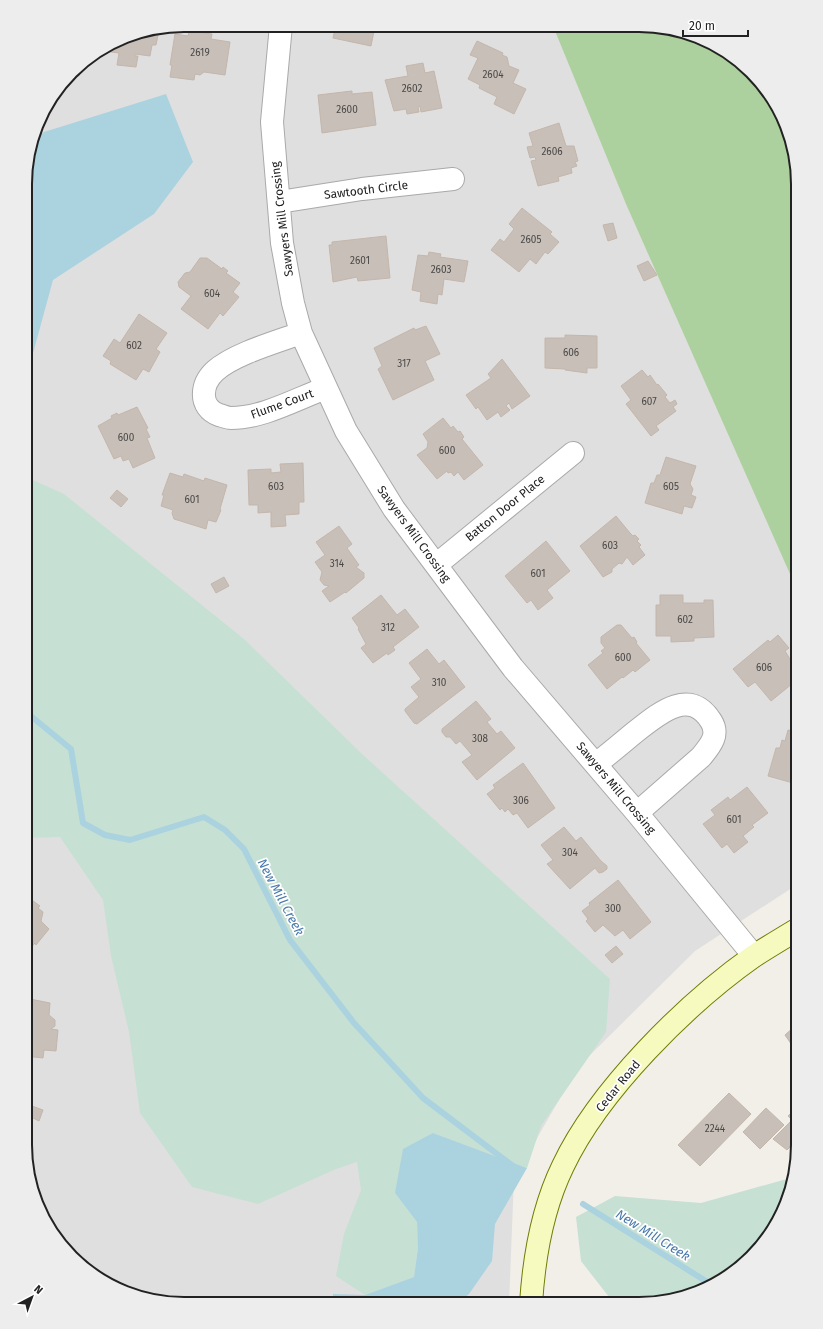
<svg xmlns="http://www.w3.org/2000/svg" width="823" height="1329" font-family="'Fira Sans',sans-serif">
<rect width="100%" height="100%" fill="#f2efe9"/>
<!-- residential -->
<path fill="#e0dfdf" d="M184 25 557 26 798 582V884L695 951 578 1067 514 1178 509 1304 163 1303 123 1292 87 1271 58 1242 37 1206 25 1145 26 163 41 113 79 65 123 37Z"/>
<!-- forest -->
<path fill="#add19e" d="M553 26H660L700 37 736 58 765 87 786 123 798 184V592L626 204Z"/>
<!-- wetland -->
<path fill="#c6e0d4" d="M26 477 64 494 244 639 362 754 610 979 606 1032 541 1126 527 1168 433 1133 395 1193 417 1222 418 1248 414 1277 365 1295 336 1276 344 1234 361 1190 357 1162 336 1169 258 1204 192 1187 140 1113 129 1032 111 956 103 900 60 837 25 838Z
M793 1179C784 1222 755 1260 717 1282 711 1285 705 1290 699 1292 673 1300 644 1304 617 1304L609 1297 581 1261 576 1217 615 1196 701 1203 783 1180Z"/>
<!-- water -->
<path fill="#aad3df" d="M166 94 193 162 154 214 53 280 26 379V163L34 139 44 132Z
M433 1133 527 1168 495 1224 492 1261 469 1294 458 1303H333V1294L365 1295 414 1277 418 1248 417 1222 395 1193 403 1149Z"/>
<g fill="none" stroke-linecap="round" stroke-linejoin="round">
<!-- stream -->
<path stroke="#aad3df" stroke-width="6" d="M26 712 71 749 83 823 105 835 130 840 204 817 225 830 244 849 290 940 354 1023 423 1098 513 1166
M583 1204 712 1285"/>
</g>
<!-- building -->
<path fill="#c7bfb8" stroke="#c4b6ab" d="M336 25 375 26 371 46 333 38Z
M159 30 156 45H152L150 56 135 54V56H138L136 67 117 65 119 53 104 51V49L123 37Z
M189 31 212 34 211 39 230 42 225 75 204 72 200 75 195 74 194 80 170 77 172 65H170L175 34 188 36Z
M477 41 503 53 502 55 507 57 509 66 519 70 513 83 526 89 514 114 494 104 497 97 479 88 480 85 468 79 478 58 470 55Z
M423 63 425 73 434 71 442 108 421 112 420 106 418 107 419 112 407 114 406 109 394 111 385 80 408 76 406 66Z
M79 64V76H70L79 65Z
M352 91V94L372 92 376 125 322 133 318 95Z
M559 123 566 146H574L578 161 575 162 577 166 571 168 572 173 558 177 559 181 538 186 531 161 536 160 535 157 530 158 527 147 533 146 529 133Z
M522 208 552 232 550 234 559 242 548 254 545 252 536 264 530 259 519 272 491 250 500 239 504 242 514 229 509 224Z
M613 223 617 238 608 241 603 225Z
M386 236 390 278 358 281 357 277 333 282 329 245H332V242Z
M429 252 441 254 440 257 468 261 464 282 444 279 442 295 438 294 437 304 420 301 421 292 412 290 418 255 428 256Z
M200 258H207L222 269 223 267 228 271 226 273 240 283 233 292 239 297 223 316 220 313 208 329 181 309 191 296 179 287 178 282 185 273 190 272Z
M648 261 657 275 644 281 637 266Z
M139 314 167 333 156 349 160 352 149 372 143 369 136 380 110 364 111 361 103 356 114 339 120 343Z
M426 326 440 354 425 361 434 380 393 400 378 369 382 366 374 348 414 328 415 330Z
M565 335 597 336V368H587V373L565 370V369L545 368V338H565Z
M502 359 530 396 512 409 509 403 506 406 510 410 501 417 498 412 487 420 478 407 476 409 466 395 491 378 488 374Z
M642 370 648 377 650 375 657 385 658 384 667 395 665 397 670 403 675 400 677 404 673 407 676 411 656 426 659 430 651 436 626 404 631 400 621 386Z
M137 407 148 428 146 429 150 437 147 438 155 458 133 468 129 459 123 461 121 456 114 459 98 426 112 418 111 416 117 413 118 415Z
M443 418 451 428 453 426 458 432 460 431 464 437 462 439 483 465 464 480 458 472 454 476 451 472 448 473 447 471 437 479 417 455 427 448 428 442 423 434Z
M666 457 696 466 690 484 693 489 691 495 696 497 692 508 684 506 682 514 645 503 651 483H654L657 475H660Z
M303 463 304 502H299V514L285 515 286 526 271 527V512L258 513V505H249L248 470 271 469V473L281 472 280 464Z
M170 473 183 477 184 474 204 481 205 478 227 485 220 509 221 510 216 522 208 520 206 529 174 519 172 513 173 510 161 506 164 495H162Z
M117 490 128 499 121 507 110 498Z
M616 516 630 533 633 536 635 535 639 539 637 541 641 545 639 547 645 555 633 565 627 557 622 564 619 563 612 569V572L603 577 580 546Z
M339 526 352 544 347 548 359 565 356 567 364 573V578L346 593 345 592 330 602 322 591 329 586 324 585 320 580 322 572 315 562 325 555 316 542Z
M546 541 570 571 547 590 553 598 538 610 531 600 527 603 505 576Z
M224 577 229 586 216 593 211 584Z
M381 595 397 615 405 609 419 627 393 647 395 650 388 655 387 653 373 663 361 648 366 644 358 629 359 628 352 618Z
M660 595H683V603H704V600H713L714 637 694 638V641L671 642V636H656V605H660Z
M617 625H621L632 638 634 637 637 642 636 643 650 660 635 672 633 670 623 678 622 677 607 689 588 665 603 653 601 651 605 648 601 643V637Z
M778 635 789 648 785 651 795 667 792 670 798 679 771 701 755 682 748 687 733 669 768 640 770 642Z
M427 649 439 664 444 660 465 687 417 724 414 723 405 711V709L419 697 411 687 421 679 409 663Z
M476 701 491 719 487 722 497 734 501 731 515 748 477 780 462 762 472 755 460 741 456 744 450 737H446L442 732V729Z
M794 729 798 730V788L793 786V783L768 776 776 748H780L782 740 785 741 788 730 794 731Z
M523 763 555 808 528 828 517 813 513 815 508 809 505 812 502 808 500 810 487 794 495 788 493 785Z
M747 787 768 813 752 825 754 827 743 836 748 842 734 853 727 844 722 848 703 824 715 815 711 810 728 797 730 800Z
M564 827 576 841 581 837 601 861 607 866V869L603 872 599 873 595 868 570 889 547 864 553 860 541 845Z
M618 880 651 922 630 939 623 930 615 936 603 925 595 932 586 921 588 919 582 911 590 905 589 903Z
M25 895 40 906 38 908 43 912 41 921 49 929 36 945 35 943 25 954Z
M616 946 623 954 612 963 605 955Z
M30 999 50 1003 49 1015 55 1020V1026L51 1029 58 1030 56 1051 44 1050 43 1058 25 1056V1000H30Z
M795 1026H798V1054L785 1035Z
M729 1093 751 1114 700 1166 678 1145Z
M29 1105 43 1110 39 1121 25 1114Z
M766 1108 784 1125 760 1149 743 1132Z
M793 1111 798 1115V1143L794 1147 792 1145 787 1150 773 1139 792 1120 788 1116Z"/>
<g fill="none" stroke-linecap="round" stroke-linejoin="round">
<defs>
<path id="street" d="M281 25 272 122 282 243 293 303 301 333 346 431 394 509 513 668 637 813 754 956
M279 202 362 189 453 179
M301 333C276 342 234 354 215 371 201 384 198 407 219 415 223 416 227 418 231 418 263 418 296 399 326 388
M436 565 573 453
M596 764C609 754 622 743 634 733 657 715 689 686 711 721 720 735 710 746 701 757L637 813"/>
<path id="secondary" d="M531 1304C534 1256 542 1209 563 1166 599 1090 686 1004 754 956 768 947 783 938 798 929"/>
</defs>
<!-- street casing -->
<use href="#street" stroke="#a9a9a9" stroke-width="24"/>
<!-- secondary casing -->
<use href="#secondary" stroke="#707d05" stroke-width="24"/>
<!-- street -->
<use href="#street" stroke="#fff" stroke-width="22"/>
<!-- secondary -->
<use href="#secondary" stroke="#f7fabf" stroke-width="22"/>
</g>
<g text-anchor="middle" dominant-baseline="central" stroke-width="3.5" stroke-linejoin="round" paint-order="stroke">
<!-- number labels -->
<g font-size="10" fill="#4b4948">
<text x="200" y="53">2619</text>
<text x="493" y="75">2604</text>
<text x="412" y="89">2602</text>
<text x="347" y="110">2600</text>
<text x="552" y="152">2606</text>
<text x="531" y="240">2605</text>
<text x="360" y="261">2601</text>
<text x="441" y="270">2603</text>
<text x="212" y="294">604</text>
<text x="134" y="346">602</text>
<text x="571" y="353">606</text>
<text x="404" y="364">317</text>
<text x="649" y="402">607</text>
<text x="126" y="438">600</text>
<text x="447" y="451">600</text>
<text x="276" y="487">603</text>
<text x="671" y="487">605</text>
<text x="192" y="500">601</text>
<text x="610" y="546">603</text>
<text x="337" y="564">314</text>
<text x="538" y="574">601</text>
<text x="685" y="620">602</text>
<text x="388" y="628">312</text>
<text x="623" y="658">600</text>
<text x="764" y="668">606</text>
<text x="439" y="683">310</text>
<text x="480" y="739">308</text>
<text x="521" y="801">306</text>
<text x="734" y="820">601</text>
<text x="570" y="853">304</text>
<text x="613" y="909">300</text>
<text x="715" y="1129">2244</text>
</g>
<!-- street labels -->
<g font-size="12" fill="#222" stroke="#fff">
<text transform="translate(366 190) rotate(-7)">Sawtooth Circle</text>
<text transform="translate(282 219) rotate(-97)">Sawyers Mill Crossing</text>
<text transform="translate(282 404) rotate(-20)">Flume Court</text>
<text transform="translate(505 508) rotate(-39)">Batton Door Place</text>
<text transform="translate(414 534) rotate(54)">Sawyers Mill Crossing</text>
<text transform="translate(616 788) rotate(50)">Sawyers Mill Crossing</text>
<text transform="translate(618 1086) rotate(-51)">Cedar Road</text>
</g>
<!-- water labels -->
<g font-size="13" font-style="italic" fill="#4a7aab" stroke="#fff">
<text transform="translate(281 897) rotate(62)">New Mill Creek</text>
<text transform="translate(653 1235) rotate(32)">New Mill Creek</text>
</g>
</g>
<!-- crop -->
<path d="M0 0H823V1329H0ZM184 32H639A152 152 0 0 1 791 184V1145A152 152 0 0 1 639 1297H184A152 152 0 0 1 32 1145V184A152 152 0 0 1 184 32Z" fill="#ededed" fill-rule="evenodd"/>
<path fill="none" stroke="#222" stroke-width="2" d="M184 32H639A152 152 0 0 1 791 184V1145A152 152 0 0 1 639 1297H184A152 152 0 0 1 32 1145V184A152 152 0 0 1 184 32Z"/>
<!-- north arrow -->
<g transform="translate(32 1297) rotate(41)" stroke="#ffffff" stroke-width="3" paint-order="stroke">
<path d="M0-3L7 15L0 10L-7 15Z" fill="#222222"/>
<text y="-6" font-size="11" font-weight="bold" text-anchor="middle" fill="#222222">N</text>
</g>
<!-- scale -->
<path d="M683 30v6h65v-6" fill="none" stroke="#222222" stroke-width="2"/>
<text x="689" y="30" font-size="12" fill="#222222" stroke="#ffffff" stroke-width="3" paint-order="stroke">20 m</text>
</svg>
